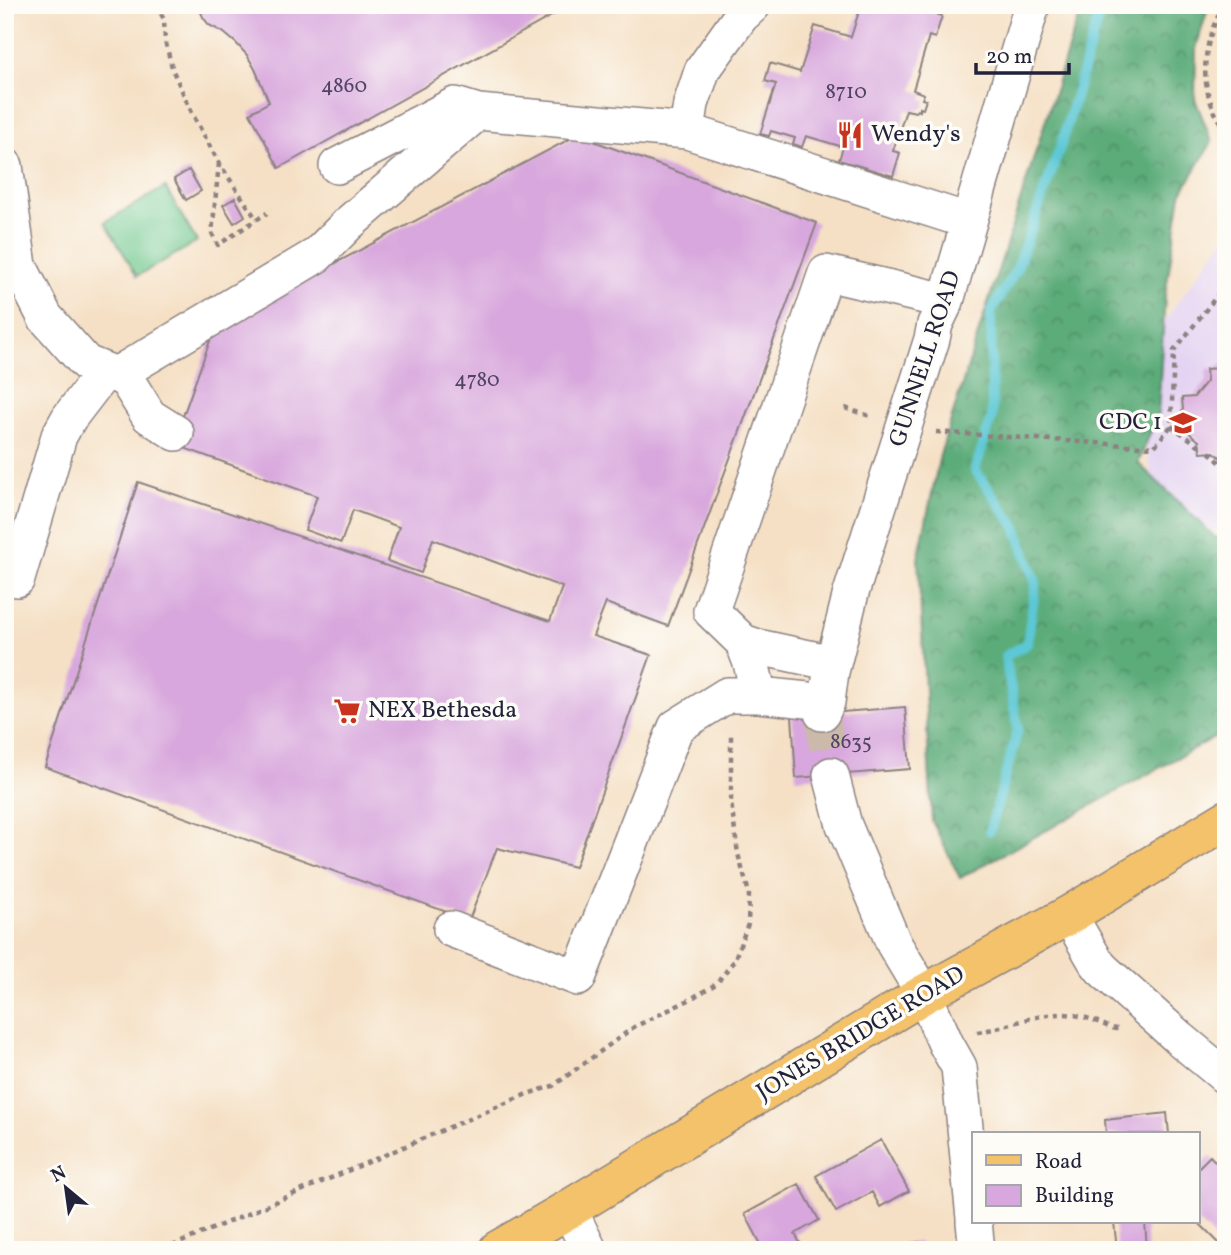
<svg xmlns="http://www.w3.org/2000/svg" width="1231" height="1255" font-family="Vollkorn,serif">
<defs>
<pattern id="forest-crowns" width="20" height="18" patternUnits="userSpaceOnUse" patternTransform="scale(1.75)"><rect width="20" height="18" fill="#5cac79"/><path d="M2 6a3 3 0 1 1 6 0M12 15a3 3 0 1 1 6 0" fill="none" stroke="#4c8c64"/></pattern>
</defs>
<rect width="100%" height="100%" fill="#fdfcf7"/>
<filter id="ink" filterUnits="userSpaceOnUse"><feTurbulence type="fractalNoise" baseFrequency=".0143" numOctaves="2"/><feDisplacementMap in="SourceGraphic" scale="14" xChannelSelector="R" yChannelSelector="G"/><feConvolveMatrix kernelMatrix="1 2 1 2 8 2 1 2 1" color-interpolation-filters="sRGB"/></filter>
<filter id="wash" filterUnits="userSpaceOnUse"><feTurbulence type="fractalNoise" baseFrequency=".00686" numOctaves="4" result="noise"/><feDisplacementMap in="SourceGraphic" scale="28" xChannelSelector="R" yChannelSelector="G"/><feGaussianBlur stdDeviation="1.57" result="paint"/><feColorMatrix in="noise" values="0 0 0 0 0 0 0 0 0 0 0 0 0 0 0 0 0 1.4 0 .05"/><feComposite in="paint" operator="in"/></filter>
<g filter="url(#wash)">
<rect width="100%" height="100%" fill="#f5e0c5"/>
<!-- built -->
<path fill="#e4d3f2" d="M1226 236V530L1211 531 1152 478 1130 368Z"/>
<!-- grass -->
<path fill="#70c88e" stroke="#497564" stroke-width="2" d="M165 187 197 242 137 276 105 222Z"/>
<!-- forest -->
<path fill="url(#forest-crowns)" stroke="#3f675a" stroke-width="2" d="M1082 5H1209L1196 48 1195 99 1212 142 1181 194 1165 295 1158 414 1138 463 1216 538 1226 536V731L960 878 932 821 918 559 940 455Z"/>
<g fill="none" stroke-linecap="round" stroke-linejoin="round">
<!-- stream -->
<path stroke="#5cc8d5" stroke-width="10" d="M990 831 1018 729 1005 656 1027 644 1036 583 1016 527 975 470 992 417 991 312 1017 268 1062 142 1102 5"/>
</g>
<g id="blocks">
<!-- building -->
<path fill="#d8a7dd" d="M198 5H571L279 168 250 113 269 102 255 69 247 55 236 43 223 32 209 25 203 17Z
M861 5H887L908 11 910 6 942 16 935 38 929 36 913 90 924 94 922 99 926 100 923 109 920 108V111L917 110 916 112 906 110 893 151 900 153 893 176 839 160 843 147 806 136 802 147 793 144 795 138 771 131 769 136 760 134 776 84 765 81 770 63 800 72 815 26 851 37Z
M577 135 817 223 668 626 606 603 593 636 651 655 575 867 497 848 469 920 45 767 138 482 550 621 562 587 433 539 421 573 387 561 399 527 353 510 341 543 305 530 317 496 173 444 215 327Z
M189 170 201 191 186 200 174 179Z
M235 198 245 216 234 223 223 205Z
M1226 358V462L1214 452 1201 453 1199 441 1175 421 1183 410 1182 398 1194 397 1207 381 1206 369 1218 368Z
M905 707 910 769 796 778 792 716Z
M1167 1113 1169 1134H1106L1105 1120Z
M881 1140 909 1191 880 1207 872 1192 836 1212 816 1176Z
M1210 1156 1226 1173V1238L1220 1244 1198 1222V1168Z
M799 1184 819 1220 795 1234 804 1250H764L745 1214Z
M1114 1222H1145L1147 1250H1117Z
M919 1242V1250H872L874 1247Z"/>
</g>
</g>
<g filter="url(#ink)">
<use href="#blocks" fill-opacity="0" stroke="#8c8180" stroke-width="2"/>
<g fill="none" stroke-linecap="round" stroke-linejoin="round">
<!-- minor-tunnel -->
<path stroke="#cbbaa9" stroke-width="35" stroke-dasharray="35 18" stroke-linecap="butt" d="M822 713 831 775"/>
<defs>
<path id="minor" d="M687 131 691 104 702 71 741 16 753 5
M5 166 19 266 45 317 86 363 126 379 149 416 176 433
M337 166 455 105 478 112 687 131 968 221
M116 375 317 255 349 223 478 112
M17 579 59 436 69 418 105 371
M743 642 758 647 833 663
M759 695 751 663 743 642 711 611 826 273 946 301
M822 713 827 702 831 672 851 593 932 339 935 324 946 301 1032 5
M831 775 844 825 894 944 924 994 946 1044 959 1067 974 1218
M1069 915 1095 960 1102 969 1179 1038 1226 1077
M451 929 578 978 676 727 727 695H759L827 702
M569 1209 589 1250
M974 1222 977 1250"/>
<path id="major" d="M498 1250 569 1209 924 994 1069 915 1226 820"/>
</defs>
<!-- minor casing -->
<use href="#minor" stroke="#8c8180" stroke-width="38"/>
<!-- major casing -->
<use href="#major" stroke="#8c8180" stroke-width="41"/>
<!-- path -->
<path stroke="#8c8180" stroke-width="4.5" stroke-dasharray="5 5" stroke-linecap="butt" d="M156 5 164 19 165 41 173 71 193 115 219 163 257 220
M1224 5C1208 31 1200 67 1209 97 1213 110 1219 121 1226 132
M219 163 212 233 218 245 267 213
M845 408 873 417
M1171 426 1200 446
M936 432 1154 447 1171 426 1174 351 1226 284
M1209 452 1226 468
M977 1032C1007 1028 1032 1014 1063 1014 1073 1014 1085 1017 1095 1021 1104 1024 1112 1030 1121 1029
M163 1250 527 1094 553 1086 634 1027 687 1001 716 984 734 961 748 924 749 893 738 854 731 802V732"/>
<!-- minor -->
<use href="#minor" stroke="#fff" stroke-width="35"/>
<!-- major -->
<use href="#major" stroke="#f4c26a" stroke-width="38"/>
</g>
</g>
<!-- icons -->
<defs>
<symbol id="restaurant-bare" viewBox="-9 -9 18 18"><path d="M-5-6h1v4h1v-4h1v4h1v-4h1v5L-1.5 .5V6h-2V.5L-5-1ZM5-6V6H3V1.5H1.5Q1.5-4 5-6Z" fill="#c8321e" stroke="#fdfcf7" stroke-width="2.5" paint-order="stroke"/></symbol>
<symbol id="school-bare" viewBox="-9 -9 18 18"><path d="M0-5L7-2L0 1L-7-2ZM-4 1L0 2.5L4 1V4Q0 6-4 4Z" fill="#c8321e" stroke="#fdfcf7" stroke-width="2.5" paint-order="stroke"/></symbol>
<symbol id="supermarket-bare" viewBox="-9 -9 18 18"><path d="M-6-5.5h2.5l.6 2H6L4.5 2H-2.5L-4.4-4H-6ZM-1.5 3.2a1.3 1.3 0 1 0 .1 0ZM3 3.2a1.3 1.3 0 1 0 .1 0Z" fill="#c8321e" stroke="#fdfcf7" stroke-width="2.5" paint-order="stroke"/></symbol>
</defs>
<g fill-rule="evenodd">
<use href="#restaurant-bare" x="831" y="116" width="38" height="38"/>
<use href="#school-bare" x="1164" y="404" width="38" height="38"/>
<use href="#supermarket-bare" x="328" y="692" width="38" height="38"/>
</g>
<g text-anchor="middle" dominant-baseline="central" stroke-width="7" stroke-linejoin="round" paint-order="stroke">
<!-- number labels -->
<g font-size="21" fill="#504364">
<text x="344" y="86">4860</text>
<text x="846" y="92">8710</text>
<text x="477" y="380">4780</text>
<text x="851" y="742">8635</text>
</g>
<!-- poi labels -->
<g font-size="24" fill="#22223b" stroke="#fdfcf7" text-anchor="start">
<text x="871" y="135">Wendy's</text>
<text x="1162" y="423" text-anchor="end">CDC 1</text>
<text x="368" y="711">NEX Bethesda</text>
</g>
<!-- street labels -->
<g font-size="24" fill="#22223b" stroke="#fdfcf7">
<text transform="translate(926 359) rotate(-72)">GUNNELL ROAD</text>
<text transform="translate(861 1034) rotate(-31)">JONES BRIDGE ROAD</text>
</g>
</g>
<!-- margin -->
<rect width="1231" height="1255" fill="none" stroke="#fdfcf7" stroke-width="28"/>
<!-- legend -->
<rect x="972" y="1132" width="228" height="91" fill="#fdfcf7" stroke="#a5a5ac" stroke-width="2"/>
<rect x="986" y="1155" width="35" height="10" fill="#f4c26a" stroke="#a5a5ac" stroke-width="2"/>
<text x="1035" y="1168" font-size="21" fill="#22223b">Road</text>
<rect x="986" y="1185" width="35" height="21" fill="#d8a7dd" stroke="#a5a5ac" stroke-width="2"/>
<text x="1035" y="1202" font-size="21" fill="#22223b">Building</text>
<!-- north arrow -->
<g transform="translate(66 1188) rotate(331)" stroke="#fdfcf7" stroke-width="5" paint-order="stroke">
<path d="M0-5L12 26L0 18L-12 26Z" fill="#22223b"/>
<text y="-10" font-size="19" font-weight="bold" text-anchor="middle" fill="#22223b">N</text>
</g>
<!-- scale -->
<path d="M976 63v10h93v-10" fill="none" stroke="#22223b" stroke-width="3.5"/>
<text x="986" y="63" font-size="21" fill="#22223b" stroke="#fdfcf7" stroke-width="5" paint-order="stroke">20 m</text>
</svg>
